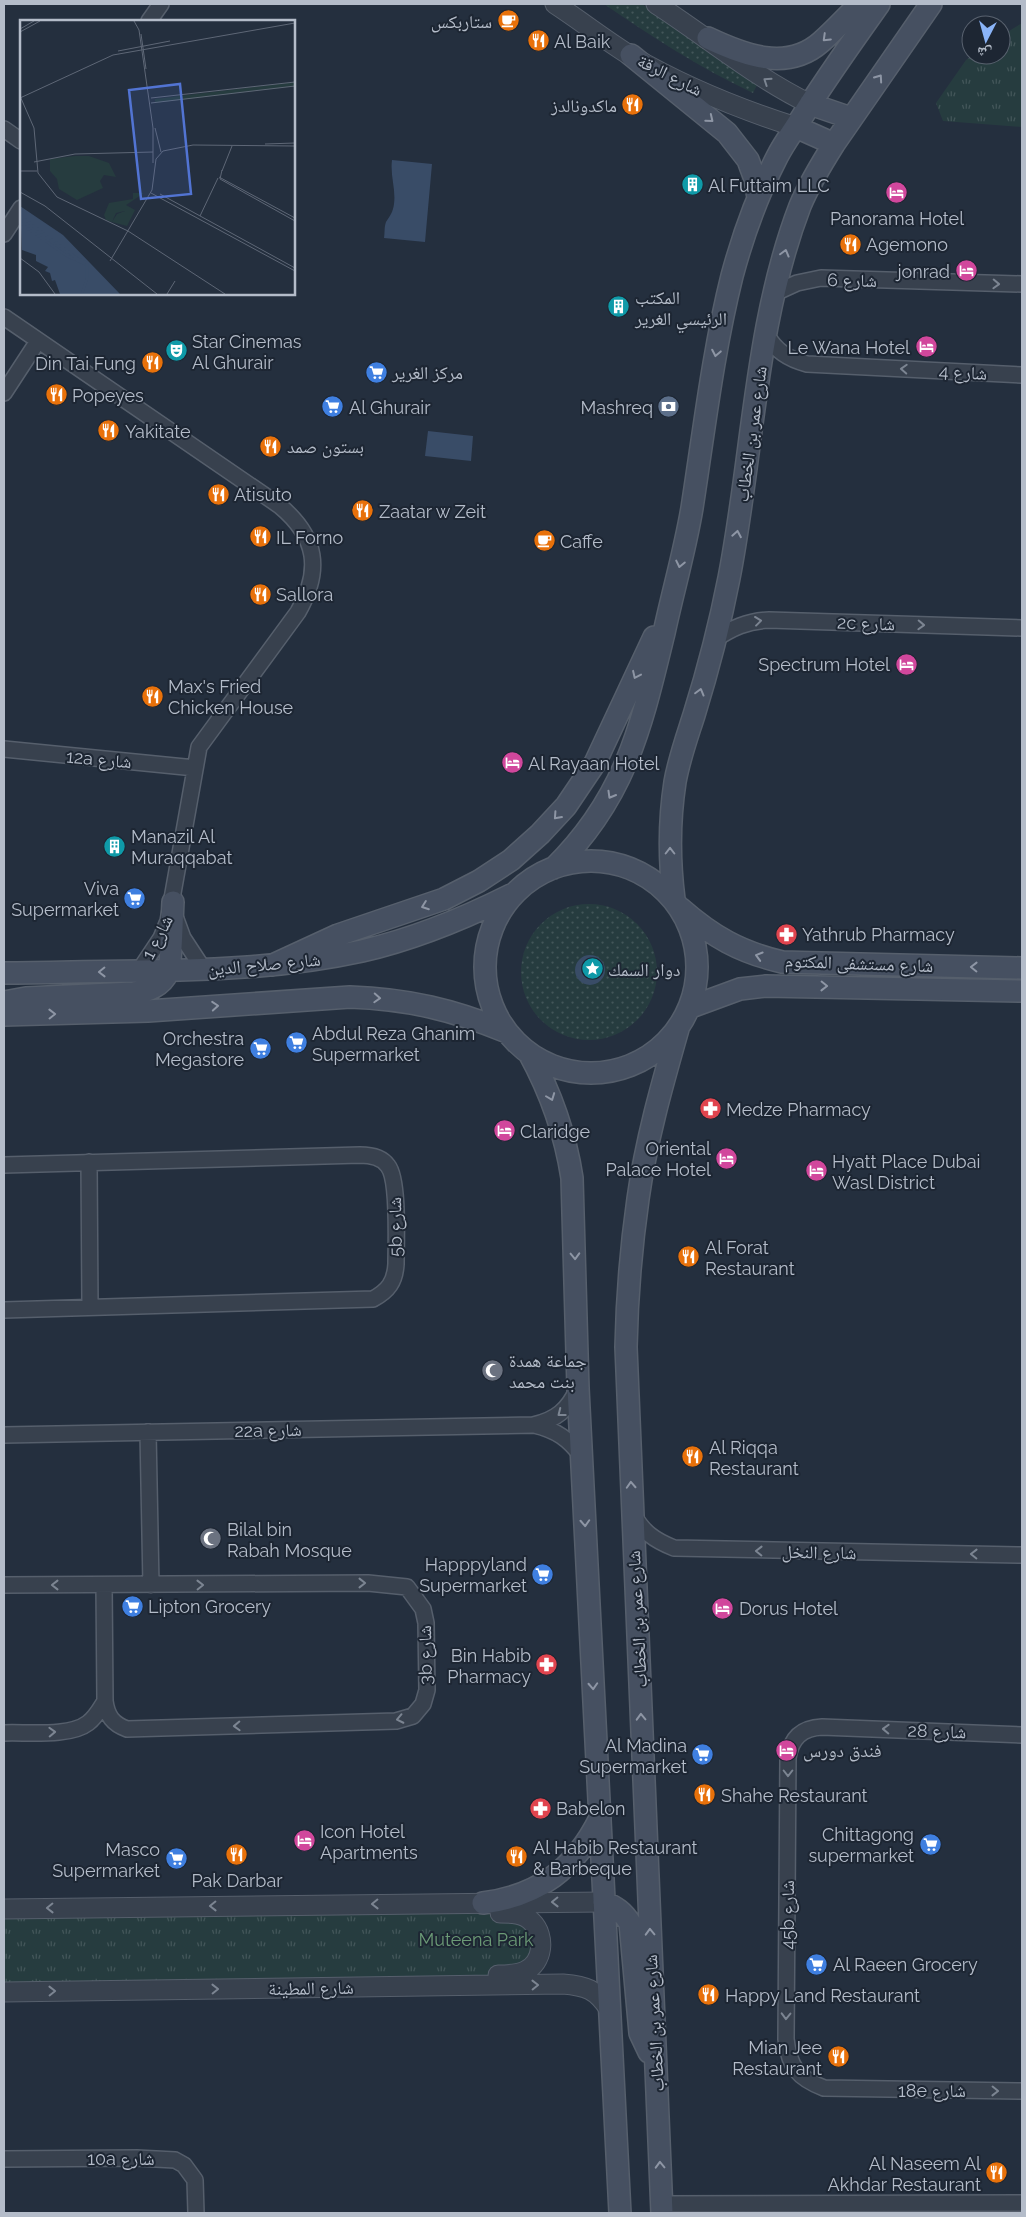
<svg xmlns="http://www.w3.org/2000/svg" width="1026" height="2217" font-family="Raleway,'Noto Naskh Arabic',sans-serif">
<defs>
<pattern id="grass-dots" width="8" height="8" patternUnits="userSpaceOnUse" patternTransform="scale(1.25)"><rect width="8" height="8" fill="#263c3f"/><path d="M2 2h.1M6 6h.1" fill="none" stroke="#435659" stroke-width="1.8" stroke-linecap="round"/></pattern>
<pattern id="park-tufts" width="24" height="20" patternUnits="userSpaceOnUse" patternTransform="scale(1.25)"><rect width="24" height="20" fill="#263c3f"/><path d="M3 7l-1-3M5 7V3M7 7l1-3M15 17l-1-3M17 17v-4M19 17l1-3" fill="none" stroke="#435659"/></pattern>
</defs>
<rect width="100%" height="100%" fill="#242f3e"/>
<!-- grass -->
<path fill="url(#grass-dots)" d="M604 4H642L758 83 753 93C700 68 652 37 604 4Z
M521 972a68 68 0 1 1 136 0a68 68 0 1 1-136 0Z"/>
<!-- park -->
<path fill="url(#park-tufts)" d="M1022 23V127L943 121 936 103 966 60 973 55H1001V36Z
M534 1901 535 1976 4 1984V1909Z"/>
<!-- water -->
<path fill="#394c67" d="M392 160 432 164 425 242 384 238C385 233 384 227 386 222 390 216 393 212 394 204 396 189 390 176 392 160Z
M428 431 473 436 471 461 425 456Z
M575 970a15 15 0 1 1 30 0a15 15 0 1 1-30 0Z"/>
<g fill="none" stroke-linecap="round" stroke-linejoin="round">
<defs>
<path id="minor" d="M149 21 161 4
M4 129 21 141
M4 234 21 208
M775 293 797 283 821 278 1022 284
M4 317 280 506C317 537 322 570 298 612L199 747 168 921 161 938 139 971
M766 334C776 351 788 359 807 364L1022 375
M4 393 38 341
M714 640C732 628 747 621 769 620L1022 628
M4 749 195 768
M176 919 183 938 204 970
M89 1162 90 1307
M4 1165 360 1155C371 1155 382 1157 388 1166 399 1180 396 1243 396 1264 395 1282 388 1291 373 1299L4 1310
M534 1425C556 1430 569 1439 582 1457
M148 1432 151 1585
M4 1435 533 1425C556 1420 568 1410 578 1388
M633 1514C643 1532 654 1540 674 1548L1022 1555
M4 1585 368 1583 407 1587 423 1609 426 1623 427 1690 423 1704 413 1716 396 1721 127 1729C113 1724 107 1716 105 1701L104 1585
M4 1733C27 1732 70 1737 88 1723 96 1717 100 1709 105 1701
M1022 1735 822 1727C802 1728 791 1738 788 1758L786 2039C789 2067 798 2078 824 2088L1022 2091
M4 2159 137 2158 175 2160 184 2165 195 2180 196 2213
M662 2204 1022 2203"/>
<path id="tertiary" d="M555 4C581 21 605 40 631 56 683 86 739 109 796 127
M656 4C707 37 756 78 810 104
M4 1909 604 1902
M498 1975C507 1975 516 1975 525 1971 543 1963 546 1936 532 1922 524 1913 511 1913 500 1913
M4 1992 563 1984C586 1986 596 1989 609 2009"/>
<path id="secondary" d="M708 38C744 55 787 72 821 42 835 30 847 16 860 4
M631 55 727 133 748 160 755 179 758 198
M810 104 851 118
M796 127 834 144
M485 967a106 106 0 1 1 212 0a106 106 0 1 1-212 0Z
M554 868C626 797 641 727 664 633 673 591 685 550 692 508 704 431 713 352 732 276 743 235 758 194 777 157 784 143 794 130 802 117 826 78 853 41 879 4
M674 899C669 860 669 821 675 782 679 759 687 737 694 715 708 670 720 624 729 578 753 455 755 323 800 206 809 184 822 163 834 144L931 4
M680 908C713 937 740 952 782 962L1022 968
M273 965 338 935 444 899 479 881 511 860 540 834 566 806 595 763 654 637
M4 973C49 973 95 971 140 971 215 970 289 967 362 951 414 939 463 919 511 895
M4 1002 26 998 133 993C147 992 162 986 168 972 172 962 172 916 173 902
M691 1007 740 989 766 986 1022 991
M4 1015 148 1011 350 997C408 999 454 1010 507 1032
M529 1053C551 1093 565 1132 572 1178L578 1388 620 2213
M604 1902C616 1907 623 1912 630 1923L640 2033 649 2052
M483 1903C538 1896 575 1869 600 1818
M662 2213 626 1347C627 1297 631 1248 638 1199 646 1141 662 1085 678 1029"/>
</defs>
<!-- minor casing -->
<use href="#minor" stroke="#565f6c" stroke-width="18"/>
<!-- tertiary casing -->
<use href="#tertiary" stroke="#565f6c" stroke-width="21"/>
<!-- secondary casing -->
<use href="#secondary" stroke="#565f6c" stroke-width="24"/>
<!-- minor -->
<use href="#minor" stroke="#38414e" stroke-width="15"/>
<!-- tertiary -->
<use href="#tertiary" stroke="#38414e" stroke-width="19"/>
<!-- secondary -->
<use href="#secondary" stroke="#465061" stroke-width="21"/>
</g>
<!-- one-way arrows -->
<defs><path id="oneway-chevron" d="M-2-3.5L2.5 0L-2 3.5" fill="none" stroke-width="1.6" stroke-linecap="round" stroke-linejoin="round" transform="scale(1.25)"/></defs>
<g stroke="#8e96a5">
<use href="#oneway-chevron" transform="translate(826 38) rotate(136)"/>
<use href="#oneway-chevron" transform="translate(879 78) rotate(-55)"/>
<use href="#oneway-chevron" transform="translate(710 119) rotate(39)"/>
<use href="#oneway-chevron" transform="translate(785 253) rotate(-75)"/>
<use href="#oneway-chevron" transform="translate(716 353) rotate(101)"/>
<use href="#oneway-chevron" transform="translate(737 534) rotate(-80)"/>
<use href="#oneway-chevron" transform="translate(680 564) rotate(102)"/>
<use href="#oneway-chevron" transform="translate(636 675) rotate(115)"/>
<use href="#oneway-chevron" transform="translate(700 692) rotate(-75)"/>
<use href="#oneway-chevron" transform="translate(611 795) rotate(120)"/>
<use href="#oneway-chevron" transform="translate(557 816) rotate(132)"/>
<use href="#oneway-chevron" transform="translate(670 851) rotate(-90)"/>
<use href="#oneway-chevron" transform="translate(425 906) rotate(160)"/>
<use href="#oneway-chevron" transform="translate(759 956) rotate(-164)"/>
<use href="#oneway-chevron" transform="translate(974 967) rotate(-179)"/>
<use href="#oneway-chevron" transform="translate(102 972) rotate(179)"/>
<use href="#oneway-chevron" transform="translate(824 986) rotate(1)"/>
<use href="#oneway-chevron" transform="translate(377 998) rotate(3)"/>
<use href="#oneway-chevron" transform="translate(215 1006) rotate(-4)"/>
<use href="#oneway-chevron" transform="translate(52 1014) rotate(-1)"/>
<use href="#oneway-chevron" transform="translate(551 1097) rotate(69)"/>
<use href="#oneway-chevron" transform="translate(575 1256) rotate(88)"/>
<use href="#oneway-chevron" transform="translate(631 1485) rotate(-93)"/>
<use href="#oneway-chevron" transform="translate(585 1523) rotate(87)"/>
<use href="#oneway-chevron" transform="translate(593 1686) rotate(87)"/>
<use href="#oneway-chevron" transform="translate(641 1717) rotate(-92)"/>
<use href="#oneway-chevron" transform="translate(650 1932) rotate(-92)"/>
<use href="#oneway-chevron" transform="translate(660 2165) rotate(-92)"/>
</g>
<g stroke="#7c8592">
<use href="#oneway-chevron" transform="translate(767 81) rotate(-146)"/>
<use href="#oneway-chevron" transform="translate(996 284) rotate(2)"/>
<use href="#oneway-chevron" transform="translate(904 369) rotate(-177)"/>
<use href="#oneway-chevron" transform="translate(758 621) rotate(-7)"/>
<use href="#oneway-chevron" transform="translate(921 625) rotate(2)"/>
<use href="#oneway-chevron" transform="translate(561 1413) rotate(142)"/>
<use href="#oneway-chevron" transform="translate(759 1551) rotate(-179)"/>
<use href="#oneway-chevron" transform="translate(974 1554) rotate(-179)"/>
<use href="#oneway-chevron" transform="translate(362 1583)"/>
<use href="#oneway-chevron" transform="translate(55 1585) rotate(-180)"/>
<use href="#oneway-chevron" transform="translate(200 1585) rotate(-1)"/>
<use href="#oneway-chevron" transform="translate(400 1719) rotate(168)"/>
<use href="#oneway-chevron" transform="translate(237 1726) rotate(178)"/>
<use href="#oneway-chevron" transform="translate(886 1729) rotate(-178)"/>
<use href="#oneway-chevron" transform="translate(52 1732) rotate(-2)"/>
<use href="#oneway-chevron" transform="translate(788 1773) rotate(90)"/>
<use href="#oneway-chevron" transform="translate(555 1902) rotate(179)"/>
<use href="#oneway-chevron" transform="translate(375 1904) rotate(179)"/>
<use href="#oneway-chevron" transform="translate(213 1906) rotate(179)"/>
<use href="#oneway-chevron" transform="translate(50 1908) rotate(179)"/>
<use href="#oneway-chevron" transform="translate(535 1985) rotate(-1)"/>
<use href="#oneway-chevron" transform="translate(215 1989) rotate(-1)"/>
<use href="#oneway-chevron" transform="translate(52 1991) rotate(-1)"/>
<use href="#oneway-chevron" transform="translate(786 2016) rotate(91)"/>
<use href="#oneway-chevron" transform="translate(995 2091) rotate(1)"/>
</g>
<!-- icons -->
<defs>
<symbol id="cafe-disc" viewBox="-11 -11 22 22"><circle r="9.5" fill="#e8710a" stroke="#1d2633"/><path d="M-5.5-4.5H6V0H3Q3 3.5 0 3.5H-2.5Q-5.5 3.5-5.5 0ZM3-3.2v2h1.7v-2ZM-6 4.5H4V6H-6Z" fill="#fff"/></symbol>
<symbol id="restaurant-disc" viewBox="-11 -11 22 22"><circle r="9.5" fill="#e8710a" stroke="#1d2633"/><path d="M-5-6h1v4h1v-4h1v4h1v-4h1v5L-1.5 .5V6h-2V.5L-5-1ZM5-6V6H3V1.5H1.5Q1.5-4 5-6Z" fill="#fff"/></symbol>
<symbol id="building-disc" viewBox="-11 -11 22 22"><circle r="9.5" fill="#0f9aa8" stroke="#1d2633"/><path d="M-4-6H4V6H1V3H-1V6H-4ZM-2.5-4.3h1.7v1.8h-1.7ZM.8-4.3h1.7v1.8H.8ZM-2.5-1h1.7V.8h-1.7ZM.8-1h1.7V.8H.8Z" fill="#fff"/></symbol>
<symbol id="hotel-disc" viewBox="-11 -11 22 22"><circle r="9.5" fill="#d1479c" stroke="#1d2633"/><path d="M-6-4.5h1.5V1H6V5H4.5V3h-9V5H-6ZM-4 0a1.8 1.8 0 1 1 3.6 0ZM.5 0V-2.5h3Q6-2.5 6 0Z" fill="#fff"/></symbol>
<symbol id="theatre-disc" viewBox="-11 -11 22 22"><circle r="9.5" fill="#0f9aa8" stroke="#1d2633"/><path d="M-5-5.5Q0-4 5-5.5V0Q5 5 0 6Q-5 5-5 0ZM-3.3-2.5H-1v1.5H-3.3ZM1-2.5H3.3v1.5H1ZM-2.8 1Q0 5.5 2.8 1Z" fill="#fff"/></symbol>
<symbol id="supermarket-disc" viewBox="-11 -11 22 22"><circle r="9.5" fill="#3f7fe0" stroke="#1d2633"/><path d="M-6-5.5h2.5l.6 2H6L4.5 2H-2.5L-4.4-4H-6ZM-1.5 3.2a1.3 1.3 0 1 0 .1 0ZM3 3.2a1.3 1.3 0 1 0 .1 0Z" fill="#fff"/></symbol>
<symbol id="bank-disc" viewBox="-11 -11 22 22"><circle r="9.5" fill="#5c6f8a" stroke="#1d2633"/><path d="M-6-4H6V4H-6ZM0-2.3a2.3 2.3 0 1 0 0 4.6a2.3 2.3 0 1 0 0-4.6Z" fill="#fff"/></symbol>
<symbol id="pharmacy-disc" viewBox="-11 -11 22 22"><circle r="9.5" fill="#e0444e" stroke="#1d2633"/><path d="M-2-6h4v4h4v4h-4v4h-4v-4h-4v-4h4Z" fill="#fff"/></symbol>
<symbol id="sight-disc" viewBox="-11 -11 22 22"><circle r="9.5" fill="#0f9aa8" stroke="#1d2633"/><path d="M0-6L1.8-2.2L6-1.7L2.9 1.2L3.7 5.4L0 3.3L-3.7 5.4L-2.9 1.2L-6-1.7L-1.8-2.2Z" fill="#fff"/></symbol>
<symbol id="mosque-disc" viewBox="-11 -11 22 22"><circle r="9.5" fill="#6b7280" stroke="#1d2633"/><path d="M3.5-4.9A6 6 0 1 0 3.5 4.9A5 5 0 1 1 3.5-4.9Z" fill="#fff"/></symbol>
</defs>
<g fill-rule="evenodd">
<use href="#cafe-disc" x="496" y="8" width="25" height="25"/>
<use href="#restaurant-disc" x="526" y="28" width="25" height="25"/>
<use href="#restaurant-disc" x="620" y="92" width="25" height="25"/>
<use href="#building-disc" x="680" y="172" width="25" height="25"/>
<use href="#hotel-disc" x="884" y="180" width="25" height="25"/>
<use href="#restaurant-disc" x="838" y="232" width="25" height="25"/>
<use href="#hotel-disc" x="954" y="258" width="25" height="25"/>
<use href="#building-disc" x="606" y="294" width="25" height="25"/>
<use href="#hotel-disc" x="914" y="334" width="25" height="25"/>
<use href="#theatre-disc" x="164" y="338" width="25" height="25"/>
<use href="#restaurant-disc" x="140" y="350" width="25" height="25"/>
<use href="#supermarket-disc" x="364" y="360" width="25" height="25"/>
<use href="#restaurant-disc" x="44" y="382" width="25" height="25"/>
<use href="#supermarket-disc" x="320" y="394" width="25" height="25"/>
<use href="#bank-disc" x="656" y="394" width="25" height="25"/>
<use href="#restaurant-disc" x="96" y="418" width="25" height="25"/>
<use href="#restaurant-disc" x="258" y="434" width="25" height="25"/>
<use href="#restaurant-disc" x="206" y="482" width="25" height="25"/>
<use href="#restaurant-disc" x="350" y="498" width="25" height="25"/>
<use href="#restaurant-disc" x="248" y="524" width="25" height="25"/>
<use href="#cafe-disc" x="532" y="528" width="25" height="25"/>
<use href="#restaurant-disc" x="248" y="582" width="25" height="25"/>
<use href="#hotel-disc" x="894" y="652" width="25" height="25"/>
<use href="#restaurant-disc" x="140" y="684" width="25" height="25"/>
<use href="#hotel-disc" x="500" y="750" width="25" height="25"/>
<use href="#building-disc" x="102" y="834" width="25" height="25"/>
<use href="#supermarket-disc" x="122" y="886" width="25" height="25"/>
<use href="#pharmacy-disc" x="774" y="922" width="25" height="25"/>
<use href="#sight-disc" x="580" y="956" width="25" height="25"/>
<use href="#supermarket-disc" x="284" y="1030" width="25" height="25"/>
<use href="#supermarket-disc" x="248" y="1036" width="25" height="25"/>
<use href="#pharmacy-disc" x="698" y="1096" width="25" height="25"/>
<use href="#hotel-disc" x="492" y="1118" width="25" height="25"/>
<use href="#hotel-disc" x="714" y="1146" width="25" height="25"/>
<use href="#hotel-disc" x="804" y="1158" width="25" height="25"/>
<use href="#restaurant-disc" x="676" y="1244" width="25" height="25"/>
<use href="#mosque-disc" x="480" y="1358" width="25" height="25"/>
<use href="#restaurant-disc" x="680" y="1444" width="25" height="25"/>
<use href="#mosque-disc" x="198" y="1526" width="25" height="25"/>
<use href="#supermarket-disc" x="530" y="1562" width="25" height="25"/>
<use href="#supermarket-disc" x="120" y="1594" width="25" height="25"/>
<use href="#hotel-disc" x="710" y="1596" width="25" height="25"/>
<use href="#pharmacy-disc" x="534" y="1652" width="25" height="25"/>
<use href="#hotel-disc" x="774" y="1738" width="25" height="25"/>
<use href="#supermarket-disc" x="690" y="1742" width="25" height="25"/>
<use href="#restaurant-disc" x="692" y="1782" width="25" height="25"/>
<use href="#pharmacy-disc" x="528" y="1796" width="25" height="25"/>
<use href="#hotel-disc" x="292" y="1828" width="25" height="25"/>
<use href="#supermarket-disc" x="918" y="1832" width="25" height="25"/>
<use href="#restaurant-disc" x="224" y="1842" width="25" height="25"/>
<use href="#restaurant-disc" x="504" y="1844" width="25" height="25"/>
<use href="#supermarket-disc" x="164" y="1846" width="25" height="25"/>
<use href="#supermarket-disc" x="804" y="1952" width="25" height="25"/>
<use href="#restaurant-disc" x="696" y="1982" width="25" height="25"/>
<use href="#restaurant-disc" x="826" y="2044" width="25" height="25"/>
<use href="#restaurant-disc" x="984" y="2160" width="25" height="25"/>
</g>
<g text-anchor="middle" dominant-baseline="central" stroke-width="4" stroke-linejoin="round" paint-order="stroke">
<!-- poi labels -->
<g font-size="18" fill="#b4bcc9" stroke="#1d2633" text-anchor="start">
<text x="492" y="21" text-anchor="end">ستاربكس</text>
<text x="554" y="41">Al Baik</text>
<text x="617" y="105" text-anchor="end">ماكدونالدز</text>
<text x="708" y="185">Al Futtaim LLC</text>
<text x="897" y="218" text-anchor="middle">Panorama Hotel</text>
<text x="866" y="244">Agemono</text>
<text x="950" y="271" text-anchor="end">jonrad</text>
<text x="635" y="297">المكتب<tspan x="635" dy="21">الرئيسي الغرير</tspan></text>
<text x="192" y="341">Star Cinemas<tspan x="192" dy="21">Al Ghurair</tspan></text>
<text x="910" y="347" text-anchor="end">Le Wana Hotel</text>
<text x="136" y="363" text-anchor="end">Din Tai Fung</text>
<text x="392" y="372">مركز الغرير</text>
<text x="72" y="395">Popeyes</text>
<text x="349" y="407">Al Ghurair</text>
<text x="653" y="407" text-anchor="end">Mashreq</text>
<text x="125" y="431">Yakitate</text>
<text x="287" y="446">بستون صمد</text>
<text x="234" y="494">Atisuto</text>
<text x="379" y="511">Zaatar w Zeit</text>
<text x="276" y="537">IL Forno</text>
<text x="560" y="541">Caffe</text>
<text x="276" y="594">Sallora</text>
<text x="890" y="664" text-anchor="end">Spectrum Hotel</text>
<text x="168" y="686">Max's Fried<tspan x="168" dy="21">Chicken House</tspan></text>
<text x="528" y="763">Al Rayaan Hotel</text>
<text x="131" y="836">Manazil Al<tspan x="131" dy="21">Muraqqabat</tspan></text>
<text x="119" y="888" text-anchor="end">Viva<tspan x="119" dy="21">Supermarket</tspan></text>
<text x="802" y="934">Yathrub Pharmacy</text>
<text x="608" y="969">دوار السمك</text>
<text x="312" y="1033">Abdul Reza Ghanim<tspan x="312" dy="21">Supermarket</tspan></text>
<text x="244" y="1038" text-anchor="end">Orchestra<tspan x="244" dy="21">Megastore</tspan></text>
<text x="726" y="1109">Medze Pharmacy</text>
<text x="520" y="1131">Claridge</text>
<text x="711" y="1148" text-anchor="end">Oriental<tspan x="711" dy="21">Palace Hotel</tspan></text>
<text x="832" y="1161">Hyatt Place Dubai<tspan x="832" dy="21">Wasl District</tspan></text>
<text x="705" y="1247">Al Forat<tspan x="705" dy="21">Restaurant</tspan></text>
<text x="509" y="1360">جماعة همدة<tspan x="509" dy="21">بنت محمد</tspan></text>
<text x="709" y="1447">Al Riqqa<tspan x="709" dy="21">Restaurant</tspan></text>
<text x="227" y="1529">Bilal bin<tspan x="227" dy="21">Rabah Mosque</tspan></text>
<text x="527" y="1564" text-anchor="end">Happpyland<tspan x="527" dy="21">Supermarket</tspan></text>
<text x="148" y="1606">Lipton Grocery</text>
<text x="739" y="1608">Dorus Hotel</text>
<text x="531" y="1655" text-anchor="end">Bin Habib<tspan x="531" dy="21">Pharmacy</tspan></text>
<text x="687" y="1745" text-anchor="end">Al Madina<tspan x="687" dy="21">Supermarket</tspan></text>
<text x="803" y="1750">فندق دورس</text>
<text x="721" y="1795">Shahe Restaurant</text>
<text x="556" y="1808">Babelon</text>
<text x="320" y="1831">Icon Hotel<tspan x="320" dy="21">Apartments</tspan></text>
<text x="914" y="1834" text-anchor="end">Chittagong<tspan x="914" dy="21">supermarket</tspan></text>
<text x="533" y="1847">Al Habib Restaurant<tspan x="533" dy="21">&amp; Barbeque</tspan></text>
<text x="160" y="1849" text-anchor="end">Masco<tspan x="160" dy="21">Supermarket</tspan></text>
<text x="237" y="1880" text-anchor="middle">Pak Darbar</text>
<text x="833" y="1964">Al Raeen Grocery</text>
<text x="725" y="1995">Happy Land Restaurant</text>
<text x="822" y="2047" text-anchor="end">Mian Jee<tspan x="822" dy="21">Restaurant</tspan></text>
<text x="981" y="2163" text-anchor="end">Al Naseem Al<tspan x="981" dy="21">Akhdar Restaurant</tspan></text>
</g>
<!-- street labels -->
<g font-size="18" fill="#b4bcc9" stroke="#1d2633">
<text transform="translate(670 75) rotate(27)">شارع الرقة</text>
<text transform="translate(852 280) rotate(1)">شارع 6</text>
<text transform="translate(963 372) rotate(3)">شارع 4</text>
<text transform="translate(751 434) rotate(-82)">شارع عمر بن الخطاب</text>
<text transform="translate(866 623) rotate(2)">2c شارع</text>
<text transform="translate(99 759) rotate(5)">12a شارع</text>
<text transform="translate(157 937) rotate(-63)">شارع 1</text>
<text transform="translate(859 963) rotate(2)">شارع مستشفى المكتوم</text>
<text transform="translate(264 964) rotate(-5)">شارع صلاح الدين</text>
<text transform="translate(395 1227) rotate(-91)">5b شارع</text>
<text transform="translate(268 1430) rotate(-1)">22a شارع</text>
<text transform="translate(819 1552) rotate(1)">شارع النخل</text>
<text transform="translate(637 1619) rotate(-93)">شارع عمر بن الخطاب</text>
<text transform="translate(425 1655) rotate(-91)">3b شارع</text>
<text transform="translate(937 1731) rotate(2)">شارع 28</text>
<text transform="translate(787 1915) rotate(-90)">45b شارع</text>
<text transform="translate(311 1988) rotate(-1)">شارع المطينة</text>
<text transform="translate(654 2023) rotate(-93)">شارع عمر بن الخطاب</text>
<text x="932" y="2090">18e شارع</text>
<text x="121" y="2158">10a شارع</text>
</g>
<!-- park labels -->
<g font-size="18" fill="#6b9a76" stroke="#1d2633">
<text x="476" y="1939">Muteena Park</text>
</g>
</g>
<!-- overview -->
<g transform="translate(20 20)">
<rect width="275" height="275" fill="#242f3e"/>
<path d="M55 136H69L89 143 96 157 84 155 80 161 83 168 57 180 39 169 37 159 30 151V139Z" fill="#263c3f"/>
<path d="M275 62V66L135 83V79ZM113 173H124L106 185 115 190 107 206 92 202 97 194 105 191 96 193 92 202 86 200 84 195 89 183 113 179Z" fill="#263c3f"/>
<path d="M0 186 43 215 100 274H40L35 260 32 261 30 253 25 251 28 247 16 241V235L2 230Z" fill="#394c67"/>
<path fill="none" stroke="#394c67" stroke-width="2.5" d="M0 196 58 239 67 243M0 203 47 236 65 244M62 274 67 258V243"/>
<path fill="none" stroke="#5e6776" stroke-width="1" d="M114 1 119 10 133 108V143M0 9 14 1M0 12 20 1M121 14 126 49M98 31 150 21M0 76 14 108 18 153 37 177 108 211 205 274M0 78 93 35 275 3M131 78 275 62M131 83 275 66M135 108 141 132M245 124 275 123M14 142 55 134 133 132M202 150 200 159 275 201M0 151H17M202 151 212 126M199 157 275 198M0 172 25 186 137 274M131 173 275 251M140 174 275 248M180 196 198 158M0 238 19 252 35 274M90 241 132 170 136 139 143 131 173 125 275 126M147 274 155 261"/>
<path fill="#5274d3" fill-opacity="0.15" stroke="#5274d3" stroke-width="2.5" d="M160 64 171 174 121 179 109 70Z"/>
<rect width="275" height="275" fill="none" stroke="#b4bcc9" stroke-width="2.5"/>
</g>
<!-- border -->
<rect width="1026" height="2217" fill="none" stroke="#b4bcc9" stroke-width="10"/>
<!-- north arrow -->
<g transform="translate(986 40) rotate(186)"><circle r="24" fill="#1d2633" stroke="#59626f"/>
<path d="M0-4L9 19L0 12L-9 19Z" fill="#8ab4f8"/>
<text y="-8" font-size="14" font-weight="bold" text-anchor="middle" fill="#b4bcc9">ش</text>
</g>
</svg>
